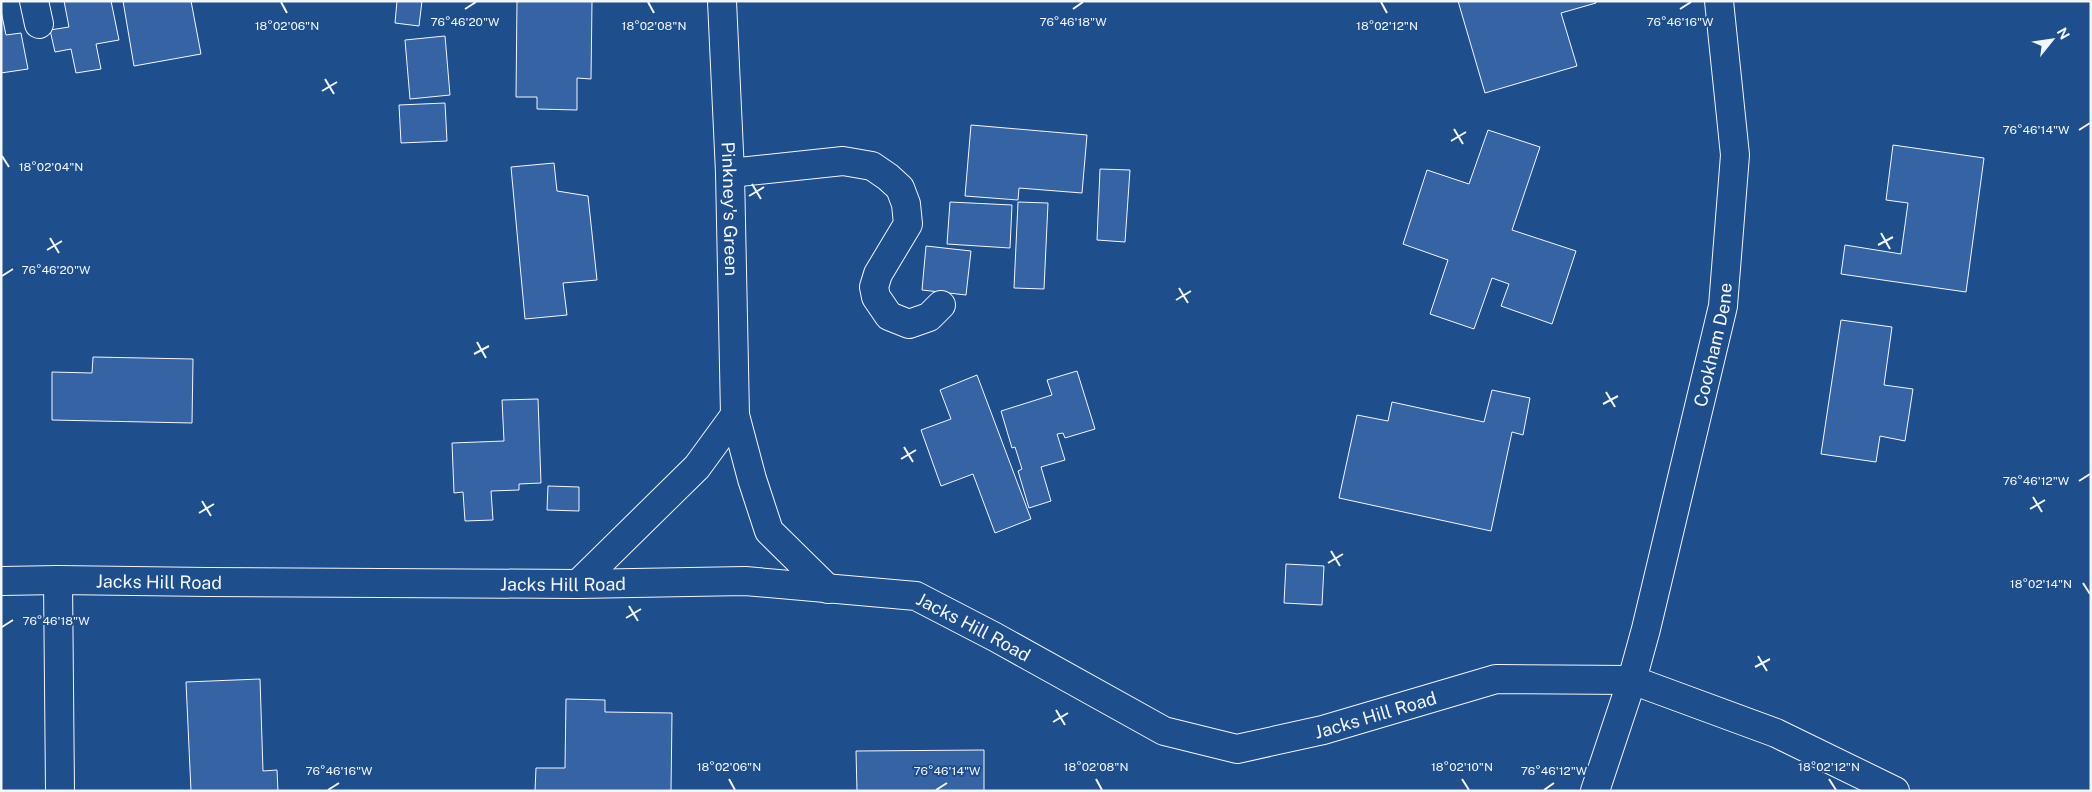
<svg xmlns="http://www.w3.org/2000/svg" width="2092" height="792" font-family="'Public Sans',sans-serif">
<rect width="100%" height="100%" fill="#1f4e8c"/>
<!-- building -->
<path fill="#3563a3" stroke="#f2f6ff" d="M64 1H111L119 40 96 44 101 69 76 73 71 49 55 52 50 30 69 27Z
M123 1H191L201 54 134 66Z
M397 1H422L419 26 395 23Z
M517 1H592L591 79 577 78V110L537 109V97H516Z
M1458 1H1596V3L1561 13 1577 66 1485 93Z
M1 11 6 35 21 33 28 69 1 73Z
M445 36 450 95 410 99 405 40Z
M445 103 447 141 401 143 399 105Z
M971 125 1087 135 1082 193 1019 188 1018 200 965 196Z
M1488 130 1540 147 1512 230 1576 251 1552 324 1501 306 1509 284 1492 278 1474 329 1430 314 1448 260 1403 244 1427 170 1469 184Z
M1893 145 1984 158 1966 292 1841 274 1845 245 1901 254 1908 203 1886 200Z
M554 163 557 191 588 196 597 280 563 283 567 315 525 319 511 167Z
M1100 169 1130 170 1125 242 1097 240Z
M950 202 1012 205 1010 248 947 244Z
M1018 202 1048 203 1044 289 1014 288Z
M926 246 971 251 966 295 922 290Z
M1841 320 1892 327 1884 385 1913 389 1905 441 1880 436 1876 462 1821 454Z
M93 357 193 359 192 423 52 420V372L92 373Z
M1077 371 1095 429 1065 438 1063 433 1057 434 1065 460 1041 467 1051 501 1029 508 1018 471 1022 469 1015 447 1012 448 1001 411 1052 395 1047 380Z
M977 375 1031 519 995 533 973 474 941 486 921 430 951 419 940 390Z
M1492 390 1530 398 1523 435 1512 432 1491 531 1339 498 1357 415 1388 421 1392 402 1484 422Z
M538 399 541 483 519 484V490L491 491 493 520 465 521 463 492 454 493 452 443 504 441 502 400Z
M548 486 579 487V511L547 510Z
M1286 564 1324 566 1322 605 1284 603Z
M260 679 263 771 277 770 278 791H191L186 682Z
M566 699 605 700V712L672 713 671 791H535L536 768H565Z
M984 750V791H857L856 751Z"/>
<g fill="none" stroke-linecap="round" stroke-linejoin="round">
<defs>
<g id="minor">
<path d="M34 1 39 24"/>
<path id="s1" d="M722 1 730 173 735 415 752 479 769 531 828 589"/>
<path d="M730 173 843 161 872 166 888 177 900 188 906 204 908 224 878 274 874 287 876 297 889 316 909 324 929 317 941 305"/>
<path d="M58 580 60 791"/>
<path id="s2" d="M1 581 58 580 208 582 578 584 745 581 916 596 995 637 1164 731 1237 749 1323 730 1496 679 1632 680 1776 733 1895 791"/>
<path d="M578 584 697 467 735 415"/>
<path id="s3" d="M1595 791 1632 680 1646 629 1723 306 1735 155 1719 1"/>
</g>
</defs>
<!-- minor casing -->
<use href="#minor" stroke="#f2f6ff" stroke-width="30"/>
<!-- minor -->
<use href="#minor" stroke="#1f4e8c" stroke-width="28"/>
</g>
<!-- ticks -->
<path fill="none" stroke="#f2f6ff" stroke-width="2" d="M281 2 287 13M648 2 654 13M1381 2 1387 13M465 9 476 2M1073 9 1083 2M1680 9 1691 2M325 79 334 94M322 91 337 82M1454 129 1463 144M2079 130 2090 123M1451 141 1466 132M2 156 9 167M752 184 761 199M749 196 764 187M1881 233 1890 249M50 238 59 253M1878 245 1893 237M47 250 62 241M2 276 13 269M1179 288 1188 303M1176 300 1191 291M477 342 486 358M474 354 489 346M1606 392 1615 407M1603 404 1618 396M904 447 913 462M901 459 916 450M2079 481 2090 474M2033 497 2042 512M202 501 211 516M2030 509 2045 500M199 513 214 504M1331 551 1340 566M1328 563 1343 554M2083 583 2090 594M629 606 638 621M626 618 641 609M2 627 13 620M1758 656 1767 671M1755 667 1770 659M1056 710 1065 725M1053 722 1068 713M729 779 735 790M1096 779 1102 790M1462 779 1469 790M1829 779 1836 790M328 790 339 783M936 790 947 783M1544 790 1554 783"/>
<g text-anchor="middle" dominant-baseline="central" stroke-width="4" stroke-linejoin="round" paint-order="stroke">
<!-- street labels -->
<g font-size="18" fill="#f2f6ff" stroke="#1f4e8c">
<text stroke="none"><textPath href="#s1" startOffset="208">Pinkney's Green</textPath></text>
<text stroke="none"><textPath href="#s3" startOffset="462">Cookham Dene</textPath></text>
<text stroke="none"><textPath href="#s2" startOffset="158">Jacks Hill Road</textPath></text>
<text stroke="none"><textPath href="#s2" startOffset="562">Jacks Hill Road</textPath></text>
<text stroke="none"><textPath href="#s2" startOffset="981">Jacks Hill Road</textPath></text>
<text stroke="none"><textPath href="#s2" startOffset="1416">Jacks Hill Road</textPath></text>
</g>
</g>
<g font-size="12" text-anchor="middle" fill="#f2f6ff" stroke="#1f4e8c" stroke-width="4" stroke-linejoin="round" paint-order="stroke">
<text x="465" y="26">76°46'20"W</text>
<text x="1073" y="26">76°46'18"W</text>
<text x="1680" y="26">76°46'16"W</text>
<text x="287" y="30">18°02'06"N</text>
<text x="654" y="30">18°02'08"N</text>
<text x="1387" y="30">18°02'12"N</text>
<text x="2036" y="134">76°46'14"W</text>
<text x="51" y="171">18°02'04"N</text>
<text x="56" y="274">76°46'20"W</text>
<text x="2036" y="485">76°46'12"W</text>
<text x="2041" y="588">18°02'14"N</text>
<text x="56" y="625">76°46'18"W</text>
<text x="729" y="771">18°02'06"N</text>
<text x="1096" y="771">18°02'08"N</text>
<text x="1462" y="771">18°02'10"N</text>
<text x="1829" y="771">18°02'12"N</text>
<text x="339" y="775">76°46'16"W</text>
<text x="947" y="775">76°46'14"W</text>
<text x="1554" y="775">76°46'12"W</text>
</g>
<!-- border -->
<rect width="2092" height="792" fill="none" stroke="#f2f6ff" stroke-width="5"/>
<!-- north arrow -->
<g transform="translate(2052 40) rotate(60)" stroke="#1f4e8c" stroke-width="4" paint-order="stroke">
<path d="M0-4L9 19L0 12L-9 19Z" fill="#f2f6ff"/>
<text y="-8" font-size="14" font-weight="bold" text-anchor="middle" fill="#f2f6ff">N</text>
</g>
</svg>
